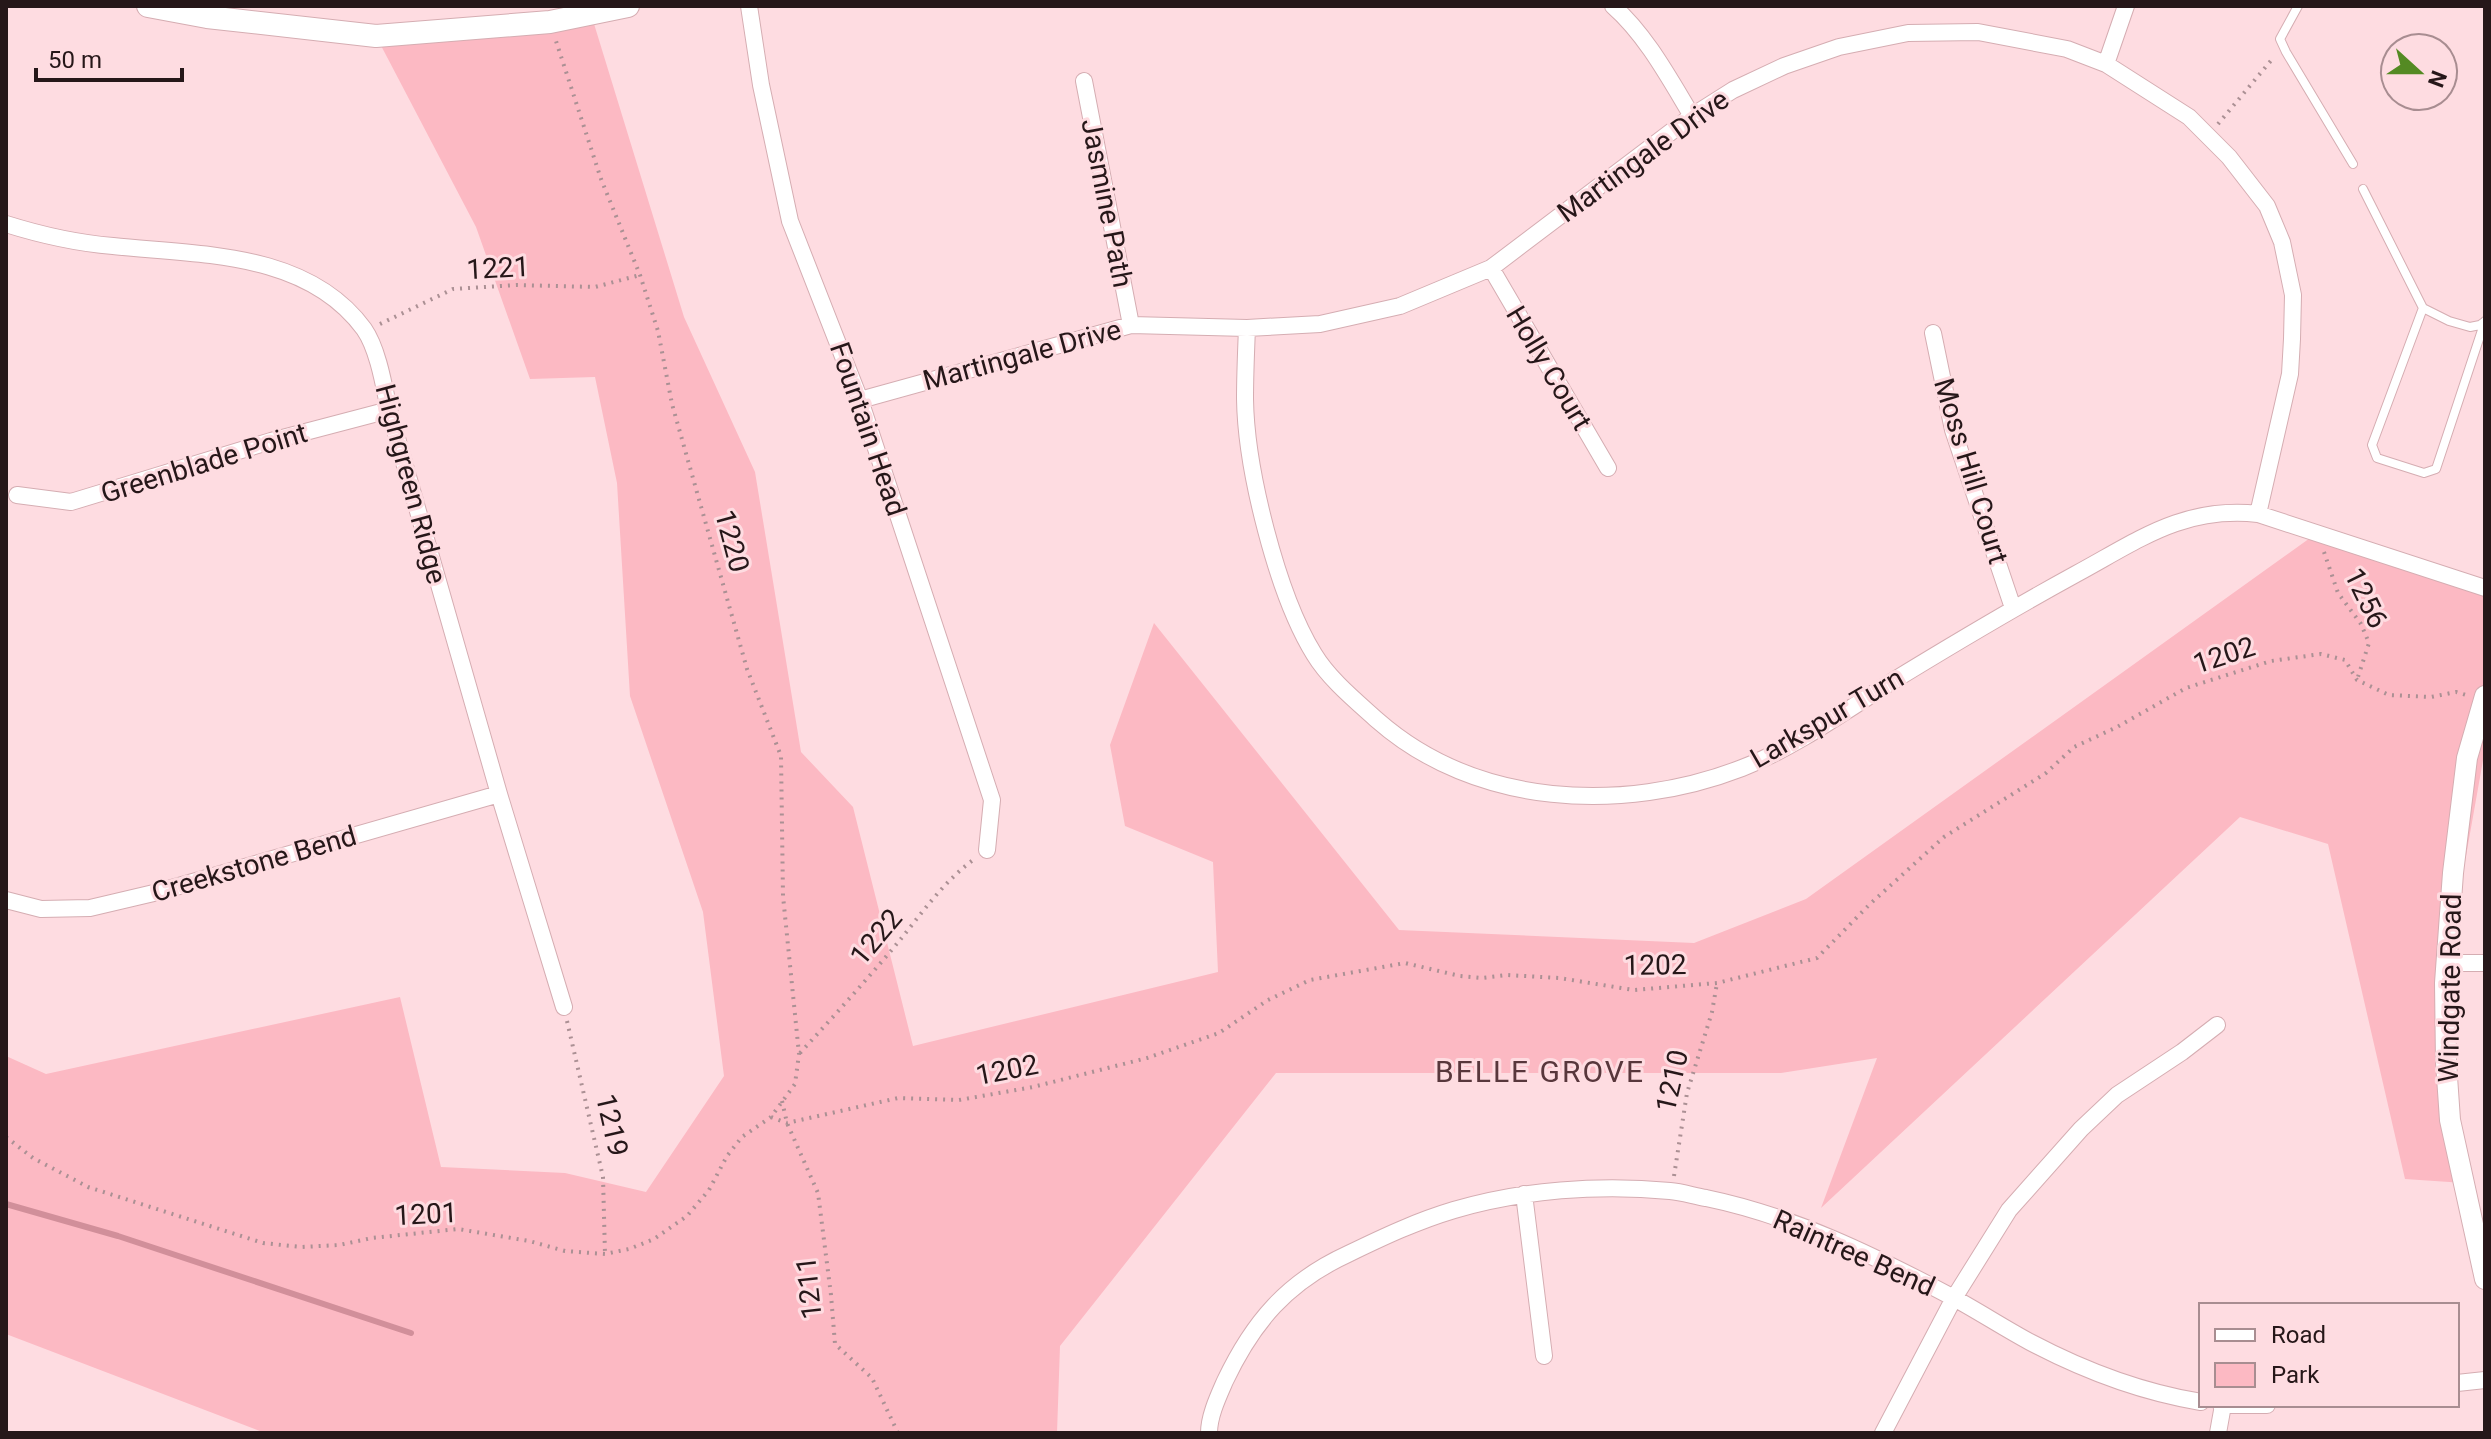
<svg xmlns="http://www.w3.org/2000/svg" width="2491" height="1439" font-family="Roboto,sans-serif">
<rect width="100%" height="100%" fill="#fedce1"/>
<!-- green -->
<path fill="#fcb9c3" d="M591 14 684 317 755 472 801 752 853 807 913 1046 1218 972 1213 862 1125 826 1110 745 1154 623 1399 930 1694 943 1806 899 2317 533 2485 588V749L2447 963 2464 1183 2405 1179 2328 844 2240 817 1821 1208 1877 1058 1781 1073H1276L1060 1346 1057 1433H265L6 1334V1056L46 1074 400 997 441 1167 565 1173 646 1192 724 1076 703 912 630 696 617 483 595 377 530 379 476 227 376 36Z"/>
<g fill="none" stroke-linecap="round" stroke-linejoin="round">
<!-- stream -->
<path stroke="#d18f9a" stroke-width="6" d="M6 1204 118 1236 411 1333"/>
<defs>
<path id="service" d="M2298 6 2280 39 2286 52 2353 164
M2363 189 2423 308 2449 321 2470 327 2480 325 2484 322
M2423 308 2372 445 2377 458 2424 473 2436 469 2485 321"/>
<path id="minor" d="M749 6 761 85 790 221 860 400 992 800 987 850
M1613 6C1646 35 1669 78 1692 116
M2106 64 2126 6
M1084 81 1131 325
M6 224C41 235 76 243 113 246 199 255 307 251 364 329 378 349 384 386 389 410L499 794 564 1007
M1491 268 1608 468
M1247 328C1246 352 1245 375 1245 399 1246 469 1277 594 1314 654 1329 679 1356 701 1377 720 1476 807 1623 814 1742 768 1793 748 1841 714 1888 684 1950 646 2012 609 2076 574 2139 540 2183 506 2258 514L2485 588
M1933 333 1953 430 2013 608
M860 400 1131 325 1247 328 1320 324 1400 306 1491 268 1692 116 1733 90 1784 66 1839 47 1908 33 1978 32 2067 49 2106 64 2189 117 2229 157 2267 206 2282 242 2293 295 2292 339 2290 374 2258 514
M17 495 71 502 271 441 389 410
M6 900 41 909 90 908 158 892 499 794
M2447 963H2485
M1524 1194 1544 1356
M2457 1383 2485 1380
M2221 1405H2267
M1209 1433C1209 1416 1218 1397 1225 1381 1253 1322 1287 1282 1348 1254 1383 1237 1417 1221 1454 1210 1522 1190 1599 1184 1670 1191 1682 1192 1694 1196 1706 1198 1793 1216 1873 1255 1952 1297 1978 1311 2004 1328 2030 1342 2085 1371 2140 1392 2201 1402
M1883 1433 1954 1298 2009 1210 2081 1129 2117 1095 2182 1052 2217 1025
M2218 1433 2223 1405"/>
<path id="tertiary" d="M2485 696 2467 758 2453 873 2445 983 2446 1062 2450 1120 2485 1279"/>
<path id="secondary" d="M148 6 207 17 376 36 550 22 628 6"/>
</defs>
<!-- service casing -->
<use href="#service" stroke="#d5adb2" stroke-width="10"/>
<!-- minor casing -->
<use href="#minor" stroke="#d5adb2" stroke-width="18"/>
<!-- tertiary casing -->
<use href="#tertiary" stroke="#d5adb2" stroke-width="22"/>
<!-- secondary casing -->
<use href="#secondary" stroke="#d5adb2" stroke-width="24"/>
<!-- path -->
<path stroke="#ab9094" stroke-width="4" stroke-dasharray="2 6" stroke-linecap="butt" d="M2218 124 2274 57
M380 324 453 289 516 285 595 287 640 275
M2324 552 2338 593 2361 624 2369 643 2357 680
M567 1021 603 1177 605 1254
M800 1053C832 1018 864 983 895 946 920 916 944 880 976 858
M782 1101 787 1123 818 1193 831 1295 835 1344 872 1378 898 1433
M771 1117 787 1123 898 1098 959 1100 1033 1087 1147 1058 1219 1033 1268 1000 1310 980 1405 963 1460 976 1482 978 1507 975 1559 978 1634 990 1717 983 1817 958 1870 904 1944 837 2046 773 2074 747 2117 727 2186 688 2271 661 2321 654 2345 660 2357 680 2389 695 2431 697 2456 692 2466 695
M6 1137 33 1158 88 1187 263 1243 301 1247 339 1245 372 1238 458 1229 529 1241 565 1251 605 1254 629 1249 654 1239 687 1216 709 1190 727 1156 742 1137 771 1117 795 1084 799 1054 783 896 781 756 747 669 672 404 658 331 640 275 601 179 556 41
M1674 1176 1687 1093 1712 1012 1717 983"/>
<!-- service -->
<use href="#service" stroke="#fff" stroke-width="8"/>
<!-- minor -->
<use href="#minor" stroke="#fff" stroke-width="16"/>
<!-- tertiary -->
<use href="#tertiary" stroke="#fff" stroke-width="20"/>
<!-- secondary -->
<use href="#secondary" stroke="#fff" stroke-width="22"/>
</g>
<g text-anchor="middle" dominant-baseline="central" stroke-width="6" stroke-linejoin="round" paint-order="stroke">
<!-- street labels -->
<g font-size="28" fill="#261719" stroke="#fedce1">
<text transform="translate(1643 156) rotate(-36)">Martingale Drive</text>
<text transform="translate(1107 203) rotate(79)">Jasmine Path</text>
<text transform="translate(498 268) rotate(-3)">1221</text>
<text transform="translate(1022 355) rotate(-15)">Martingale Drive</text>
<text transform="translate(1549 368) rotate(59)">Holly Court</text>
<text transform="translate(868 429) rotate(71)">Fountain Head</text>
<text transform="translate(204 463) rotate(-17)">Greenblade Point</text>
<text transform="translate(1971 471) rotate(73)">Moss Hill Court</text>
<text transform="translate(411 484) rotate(75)">Highgreen Ridge</text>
<text transform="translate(732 541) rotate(75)">1220</text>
<text transform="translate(2366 598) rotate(64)">1256</text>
<text transform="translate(2224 655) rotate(-18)">1202</text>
<text transform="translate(1827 718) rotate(-30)">Larkspur Turn</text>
<text transform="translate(254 864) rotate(-16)">Creekstone Bend</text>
<text transform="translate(876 937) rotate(-50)">1222</text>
<text transform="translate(1655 965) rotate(-1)">1202</text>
<text transform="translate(2450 988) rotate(-89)">Windgate Road</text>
<text transform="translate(1007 1070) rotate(-11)">1202</text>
<text transform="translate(1672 1081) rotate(-77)">1210</text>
<text transform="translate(612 1125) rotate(77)">1219</text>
<text transform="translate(426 1214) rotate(-3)">1201</text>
<text transform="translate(1854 1253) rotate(24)">Raintree Bend</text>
<text transform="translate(809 1288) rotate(-96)">1211</text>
</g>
<!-- neighbourhood labels -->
<g font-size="30" letter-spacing="2" fill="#58373c" stroke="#fedce1">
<text x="1540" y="1071">BELLE GROVE</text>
</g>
</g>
<!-- border -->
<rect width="2491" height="1439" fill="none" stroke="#261719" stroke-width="16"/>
<!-- legend -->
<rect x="2199" y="1303" width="260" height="104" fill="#fedce1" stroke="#a88d91" stroke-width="2"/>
<rect x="2215" y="1329" width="40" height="12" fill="#ffffff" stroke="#a88d91" stroke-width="2"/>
<text x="2271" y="1343" font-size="24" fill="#261719">Road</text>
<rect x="2215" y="1363" width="40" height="24" fill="#fcb9c3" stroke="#a88d91" stroke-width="2"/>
<text x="2271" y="1383" font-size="24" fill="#261719">Park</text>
<!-- north arrow -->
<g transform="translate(2419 72) rotate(111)"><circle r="38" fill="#fedce1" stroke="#a88d91" stroke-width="2"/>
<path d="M0-6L14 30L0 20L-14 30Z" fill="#548a23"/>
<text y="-12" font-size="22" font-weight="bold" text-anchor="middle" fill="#261719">N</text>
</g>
<!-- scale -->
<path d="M36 68v12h146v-12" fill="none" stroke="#261719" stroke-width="4"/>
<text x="48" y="68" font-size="24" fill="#261719" stroke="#fedce1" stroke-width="6" paint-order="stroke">50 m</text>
</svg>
